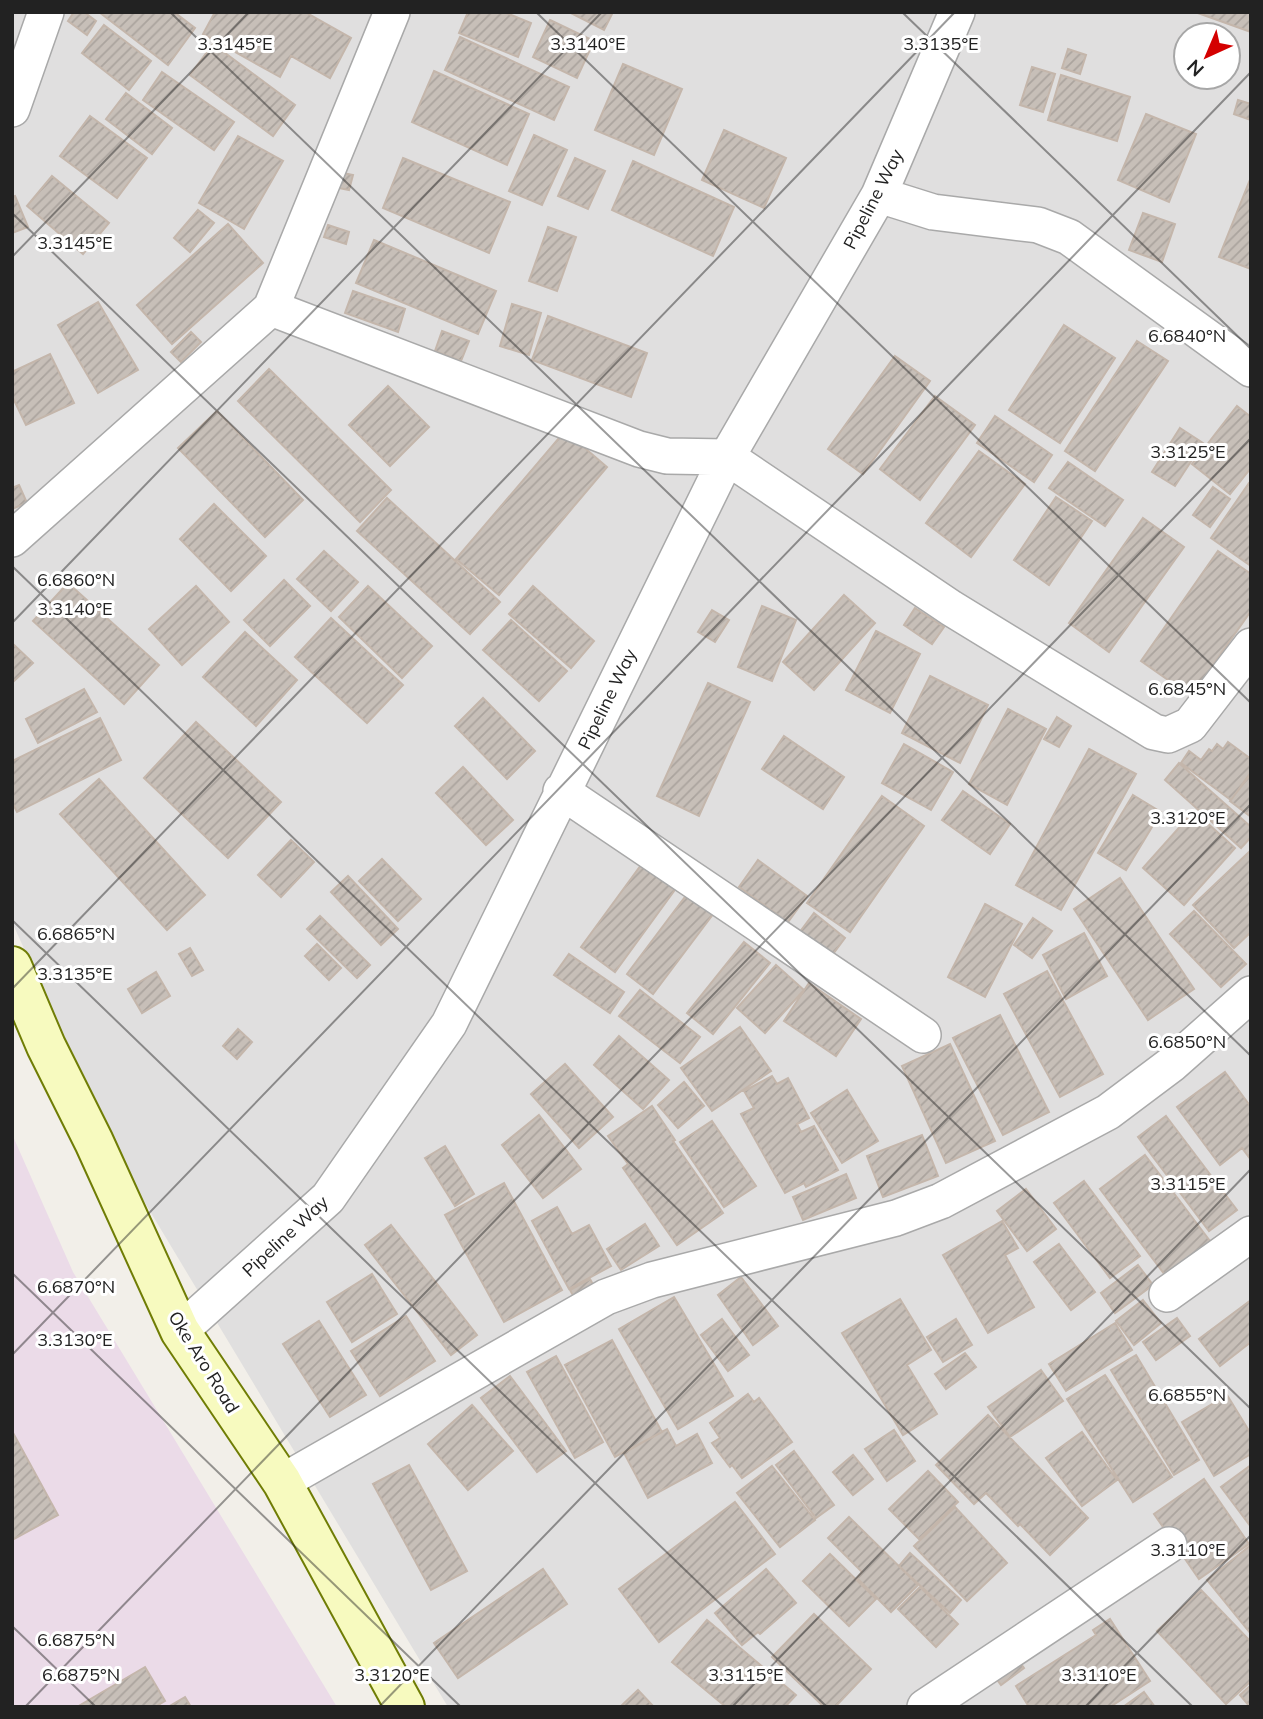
<svg xmlns="http://www.w3.org/2000/svg" width="1263" height="1719" font-family="Mulish,sans-serif">
<defs>
<pattern id="building-hatch" width="6" height="6" patternUnits="userSpaceOnUse" patternTransform="scale(1.75)"><rect width="6" height="6" fill="#c7bfb8"/><path d="M-1 1l2-2M0 6l6-6M5 7l2-2" fill="none" stroke="#aba49e"/></pattern>
</defs>
<rect width="100%" height="100%" fill="#f2efe9"/>
<!-- residential -->
<path fill="#e0dfdf" fill-rule="evenodd" d="M12 12H1251V1707H448L121 1163 12 922ZM1186 35H1228V77H1186Z"/>
<!-- industrial -->
<path fill="#ebdbe8" d="M12 1134 73 1272 337 1707H12Z"/>
<!-- building -->
<path fill="url(#building-hatch)" stroke="#c4b6ab" stroke-width="2" d="M74 12H84L96 21 87 35 68 21Z
M99 12H174L195 28 168 65Z
M215 12H305L351 38 330 78 291 56 280 77 203 34Z
M468 12H504L531 23 518 57 459 33Z
M569 12H613L604 30Z
M1195 12H1251V32Z
M550 20 594 41 577 78 533 57Z
M104 25 151 61 129 90 82 53Z
M460 37 569 87 554 120 445 70Z
M213 44 295 105 273 136 190 75Z
M1068 49 1086 55 1080 74 1062 68Z
M623 64 682 89 654 155 595 130Z
M1032 67 1055 74 1043 112 1020 105Z
M434 71 529 114 507 165 412 122Z
M162 72 234 122 214 150 143 100Z
M1061 75 1130 97 1117 141 1048 120Z
M126 93 172 128 152 154 106 119Z
M1238 100 1251 104V120L1234 114Z
M1146 114 1196 134 1169 202 1118 180Z
M90 116 147 158 117 198 60 156Z
M724 130 786 158 764 208 702 180Z
M534 135 567 150 542 205 509 191Z
M238 136 283 161 244 229 199 203Z
M403 158 510 202 489 253 383 208Z
M575 158 605 171 588 209 558 196Z
M633 161 734 207 713 256 612 210Z
M343 173 353 175 349 190 339 188Z
M52 176 109 223 83 254 27 206Z
M1251 177V269L1219 257Z
M15 196 28 227 12 233V197Z
M198 210 214 223 190 252 174 238Z
M1143 213 1175 224 1162 262 1129 250Z
M228 224 263 263 172 344 137 305Z
M328 225 349 232 346 244 324 237Z
M548 227 576 237 557 291 529 281Z
M374 240 496 291 478 334 356 283Z
M353 291 405 309 398 332 345 313Z
M98 302 138 370 98 393 58 325Z
M512 304 541 313 529 355 500 346Z
M548 316 647 353 631 397 532 360Z
M1064 325 1115 358 1060 443 1009 410Z
M442 331 469 341 461 361 435 351Z
M191 332 201 342 181 362 171 352Z
M1137 341 1168 361 1095 471 1065 451Z
M50 354 74 403 26 425 12 396V372Z
M895 356 930 381 863 474 828 449Z
M269 369 391 490 360 522 238 401Z
M388 386 429 427 390 466 349 425Z
M935 396 975 425 920 500 880 469Z
M1237 406 1251 417V468L1230 494 1192 464Z
M217 411 303 500 265 537 178 448Z
M995 416 1052 455 1034 482 977 443Z
M1180 428 1203 443 1175 486 1152 472Z
M565 431 607 467 499 595 456 559Z
M979 451 1025 484 971 557 926 523Z
M1068 462 1123 500 1105 526 1049 488Z
M1249 483 1251 484V566L1211 538Z
M19 485 27 503 12 509V488Z
M1213 487 1230 499 1210 527 1193 515Z
M1056 497 1092 521 1049 585 1014 560Z
M387 498 500 602 470 634 357 531Z
M214 504 266 556 231 591 180 539Z
M1143 518 1184 547 1109 652 1069 623Z
M324 551 358 582 331 611 297 579Z
M1218 551 1251 574V611L1191 696 1141 661Z
M284 580 310 606 270 646 244 620Z
M68 583 159 665 124 704 33 621Z
M196 586 229 622 182 665 149 629Z
M368 586 432 646 402 678 339 617Z
M533 586 594 641 571 668 509 614Z
M844 595 875 623 814 690 783 662Z
M762 606 796 620 772 681 738 667Z
M915 608 944 627 932 644 904 625Z
M712 610 729 620 715 642 698 632Z
M331 618 403 685 367 723 295 657Z
M511 620 567 671 539 701 483 650Z
M876 631 920 654 890 713 846 690Z
M245 632 297 680 256 726 203 677Z
M12 643 33 663 12 683Z
M930 676 988 705 960 763 902 733Z
M708 683 750 702 699 816 657 796Z
M84 689 97 712 38 743 26 719Z
M483 698 535 751 507 779 455 726Z
M1008 709 1046 729 1007 805 969 784Z
M1057 717 1071 726 1059 747 1044 739Z
M100 718 121 760 17 812 12 802V761Z
M196 722 281 802 228 858 144 778Z
M784 736 844 777 823 809 762 769Z
M1228 742 1251 759V772L1231 800 1181 763 1189 751 1201 760 1209 749 1212 751 1217 744 1223 749Z
M904 744 953 772 931 810 882 783Z
M1089 749 1136 774 1061 910 1016 885Z
M1179 763 1251 827V837L1241 848 1165 780Z
M463 767 513 820 486 845 436 793Z
M1251 774V817L1230 801Z
M99 779 205 895 167 930 60 814Z
M963 791 1010 824 990 854 942 820Z
M1133 795 1161 812 1126 870 1098 853Z
M882 796 924 826 850 932 807 903Z
M1194 811 1235 848 1184 905 1143 868Z
M291 840 314 862 281 897 258 875Z
M1251 850V932L1234 948 1193 905Z
M382 859 421 899 398 921 359 881Z
M758 860 807 896 788 922 739 887Z
M644 861 677 887 615 972 581 947Z
M348 876 398 929 381 945 331 892Z
M1120 878 1194 989 1148 1020 1074 909Z
M688 893 714 913 653 994 627 974Z
M985 904 1022 924 985 997 948 977Z
M1194 911 1246 964 1221 987 1170 934Z
M814 913 845 938 830 958 799 933Z
M320 916 370 965 357 978 307 929Z
M1033 918 1052 931 1032 958 1014 945Z
M1084 933 1107 976 1066 999 1043 955Z
M744 942 770 963 713 1034 687 1013Z
M317 944 341 968 329 980 305 956Z
M190 948 203 970 192 976 179 954Z
M569 954 624 992 610 1013 554 975Z
M776 965 804 990 765 1033 737 1008Z
M1047 971 1103 1074 1060 1097 1004 994Z
M156 972 170 996 142 1013 128 989Z
M809 983 861 1019 836 1056 784 1021Z
M640 990 700 1037 680 1063 619 1016Z
M1000 1015 1049 1112 1003 1135 953 1038Z
M740 1027 771 1071 712 1111 681 1068Z
M238 1029 252 1042 237 1059 223 1046Z
M619 1036 669 1080 643 1109 594 1065Z
M950 1044 995 1141 946 1163 902 1066Z
M565 1064 613 1117 579 1148 531 1094Z
M1225 1072 1251 1107V1160L1242 1148 1220 1165 1177 1107Z
M772 1076 777 1084 788 1078 809 1118 797 1124 801 1132 814 1126 838 1170 806 1187 804 1183 785 1193 741 1114 754 1108 744 1091Z
M684 1082 704 1106 678 1128 658 1105Z
M847 1090 878 1141 842 1163 811 1113Z
M652 1106 675 1140 673 1141 723 1213 677 1245 623 1168 628 1164 608 1136Z
M539 1115 581 1169 543 1198 502 1145Z
M1166 1116 1237 1210 1209 1231 1138 1137Z
M712 1121 756 1186 724 1207 680 1142Z
M922 1135 938 1176 883 1197 867 1156Z
M445 1146 474 1194 455 1206 425 1158Z
M1145 1155 1210 1241 1165 1275 1100 1189Z
M846 1174 856 1198 803 1220 793 1197Z
M1084 1181 1140 1256 1110 1278 1054 1203Z
M504 1183 562 1290 504 1322 445 1215Z
M1026 1189 1056 1229 1027 1251 997 1211Z
M557 1207 572 1234 589 1225 611 1266 569 1289 532 1221Z
M1002 1221 1018 1248 1005 1255 1034 1307 988 1333 943 1255Z
M645 1224 659 1246 621 1270 607 1249Z
M391 1225 477 1335 451 1355 365 1245Z
M1059 1244 1095 1292 1071 1310 1034 1262Z
M1138 1265 1153 1285 1115 1313 1101 1293Z
M372 1274 397 1314 352 1342 327 1302Z
M741 1277 778 1326 753 1345 718 1295Z
M590 1279 596 1290 576 1301 570 1290Z
M674 1297 733 1396 678 1429 619 1329Z
M900 1299 931 1350 907 1365 937 1414 903 1435 842 1333Z
M1143 1300 1161 1323 1134 1345 1116 1321Z
M1251 1300V1342L1220 1366 1199 1339Z
M406 1316 435 1361 380 1396 351 1351Z
M1177 1318 1190 1336 1156 1360 1143 1342Z
M722 1319 749 1355 728 1371 701 1335Z
M956 1319 972 1345 943 1362 927 1337Z
M319 1321 366 1395 330 1417 283 1344Z
M1115 1323 1132 1350 1066 1391 1049 1364Z
M612 1340 662 1432 615 1457 565 1365Z
M965 1353 976 1367 946 1389 935 1374Z
M1136 1355 1199 1460 1174 1475 1111 1370Z
M556 1356 603 1442 575 1458 527 1372Z
M1041 1370 1063 1401 1010 1437 988 1407Z
M1105 1375 1172 1477 1133 1502 1067 1399Z
M510 1376 566 1451 537 1472 481 1398Z
M748 1394 754 1402 759 1398 792 1442 742 1478 732 1465 730 1467 712 1443 720 1438 710 1423Z
M1227 1395 1251 1434V1454L1214 1476 1182 1422Z
M472 1405 513 1451 468 1490 428 1444Z
M988 1415 1088 1518 1050 1555 1020 1524 1018 1526 986 1493 974 1504 936 1465Z
M667 1429 676 1446 697 1434 712 1463 648 1498 624 1453Z
M894 1430 915 1461 887 1481 865 1449Z
M12 1431 58 1515 12 1540Z
M1082 1432 1117 1480 1082 1506 1046 1458Z
M794 1451 834 1505 816 1518 776 1465Z
M853 1455 873 1479 853 1495 833 1472Z
M409 1465 467 1571 431 1590 373 1484Z
M1251 1465V1527L1221 1487Z
M772 1466 815 1520 780 1547 737 1493Z
M928 1471 958 1502 919 1539 889 1509Z
M1204 1479 1249 1544 1199 1579 1154 1514Z
M735 1502 775 1554 659 1642 619 1589Z
M955 1507 1007 1563 967 1601 914 1546Z
M849 1517 918 1585 891 1612 857 1578 862 1572 828 1538Z
M1251 1545V1634L1207 1580Z
M910 1553 961 1600 950 1613 899 1566Z
M830 1554 876 1599 849 1626 803 1581Z
M543 1569 567 1604 458 1678 434 1643Z
M766 1569 796 1603 760 1634 758 1632 742 1645 715 1613Z
M920 1587 958 1624 936 1647 898 1609Z
M1201 1590 1251 1642V1681L1226 1704 1157 1631Z
M814 1614 871 1669 835 1707H824L772 1657Z
M1110 1619 1150 1681 1110 1707H1029L1016 1686 1096 1635 1093 1630Z
M707 1620 796 1695 785 1707H726L672 1662Z
M1013 1653 1024 1668 1001 1685 990 1670Z
M145 1667 165 1701 155 1707H77Z
M1251 1685V1707H1250L1240 1695Z
M638 1690 654 1707H620Z
M1144 1692 1155 1707H1123Z
M185 1697 191 1707H168Z"/>
<g fill="none" stroke-linecap="round" stroke-linejoin="round">
<defs>
<path id="street" d="M12 109 46 12
M879 195 933 212 1038 225 1069 237 1251 369
M271 308 639 449 667 456 727 457 951 608 1154 732 1168 735 1190 725 1251 646
M12 539 271 308 392 12
M561 791 923 1035
M1167 1294 1251 1234
M180 1331 328 1198 449 1024 727 457 879 195 957 12
M282 1482 606 1297 652 1280 896 1218 941 1201 1108 1112 1172 1064 1251 994
M925 1707 1169 1545"/>
<path id="secondary" d="M12 966 46 1046 94 1142 180 1331 282 1482 405 1707"/>
</defs>
<!-- street casing -->
<use href="#street" stroke="#a9a9a9" stroke-width="38"/>
<!-- secondary casing -->
<use href="#secondary" stroke="#707d05" stroke-width="42"/>
<!-- street -->
<use href="#street" stroke="#fff" stroke-width="35"/>
<!-- secondary -->
<use href="#secondary" stroke="#f7fabf" stroke-width="38"/>
</g>
<!-- ticks -->
<path fill="none" stroke="#222" stroke-width="2" stroke-opacity="0.45" d="M170 12 1251 1056M536 12 1251 703M902 12 1251 349M12 213 1251 1409M12 257 249 12M12 566 1193 1707M12 623 602 12M12 920 827 1707M12 989 955 12M12 1273 461 1707M12 1355 1251 72M12 1626 96 1707M25 1707 1251 438M379 1707 1251 804M732 1707 1251 1169M1085 1707 1251 1535"/>
<g text-anchor="middle" dominant-baseline="central" stroke-width="6" stroke-linejoin="round" paint-order="stroke">
<!-- street labels -->
<g font-size="18" fill="#222" stroke="#fff">
<text transform="translate(873 199) rotate(-63)">Pipeline Way</text>
<text transform="translate(607 699) rotate(-64)">Pipeline Way</text>
<text transform="translate(285 1236) rotate(-43)">Pipeline Way</text>
<text transform="translate(204 1362) rotate(58)">Oke Aro Road</text>
</g>
</g>
<g font-size="18" text-anchor="middle" fill="#222" stroke="#fff" stroke-width="6" stroke-linejoin="round" paint-order="stroke">
<text x="941" y="50">3.3135°E</text>
<text x="235" y="50">3.3145°E</text>
<text x="588" y="50">3.3140°E</text>
<text x="75" y="249">3.3145°E</text>
<text x="1187" y="342">6.6840°N</text>
<text x="1188" y="458">3.3125°E</text>
<text x="76" y="586">6.6860°N</text>
<text x="75" y="615">3.3140°E</text>
<text x="1187" y="695">6.6845°N</text>
<text x="1188" y="824">3.3120°E</text>
<text x="76" y="940">6.6865°N</text>
<text x="75" y="980">3.3135°E</text>
<text x="1187" y="1048">6.6850°N</text>
<text x="1188" y="1190">3.3115°E</text>
<text x="76" y="1293">6.6870°N</text>
<text x="75" y="1346">3.3130°E</text>
<text x="1187" y="1401">6.6855°N</text>
<text x="1188" y="1556">3.3110°E</text>
<text x="76" y="1646">6.6875°N</text>
<text x="392" y="1681">3.3120°E</text>
<text x="746" y="1681">3.3115°E</text>
<text x="1099" y="1681">3.3110°E</text>
<text x="81" y="1681">6.6875°N</text>
</g>
<!-- border -->
<rect width="1263" height="1719" fill="none" stroke="#222222" stroke-width="28"/>
<!-- north arrow -->
<g transform="translate(1207 56) rotate(224)"><circle r="33" fill="#ffffff" stroke="#a7a7a7" stroke-width="2"/>
<path d="M0-5L12 26L0 18L-12 26Z" fill="#d40000"/>
<text y="-10" font-size="19" font-weight="bold" text-anchor="middle" fill="#222222">N</text>
</g>
</svg>
